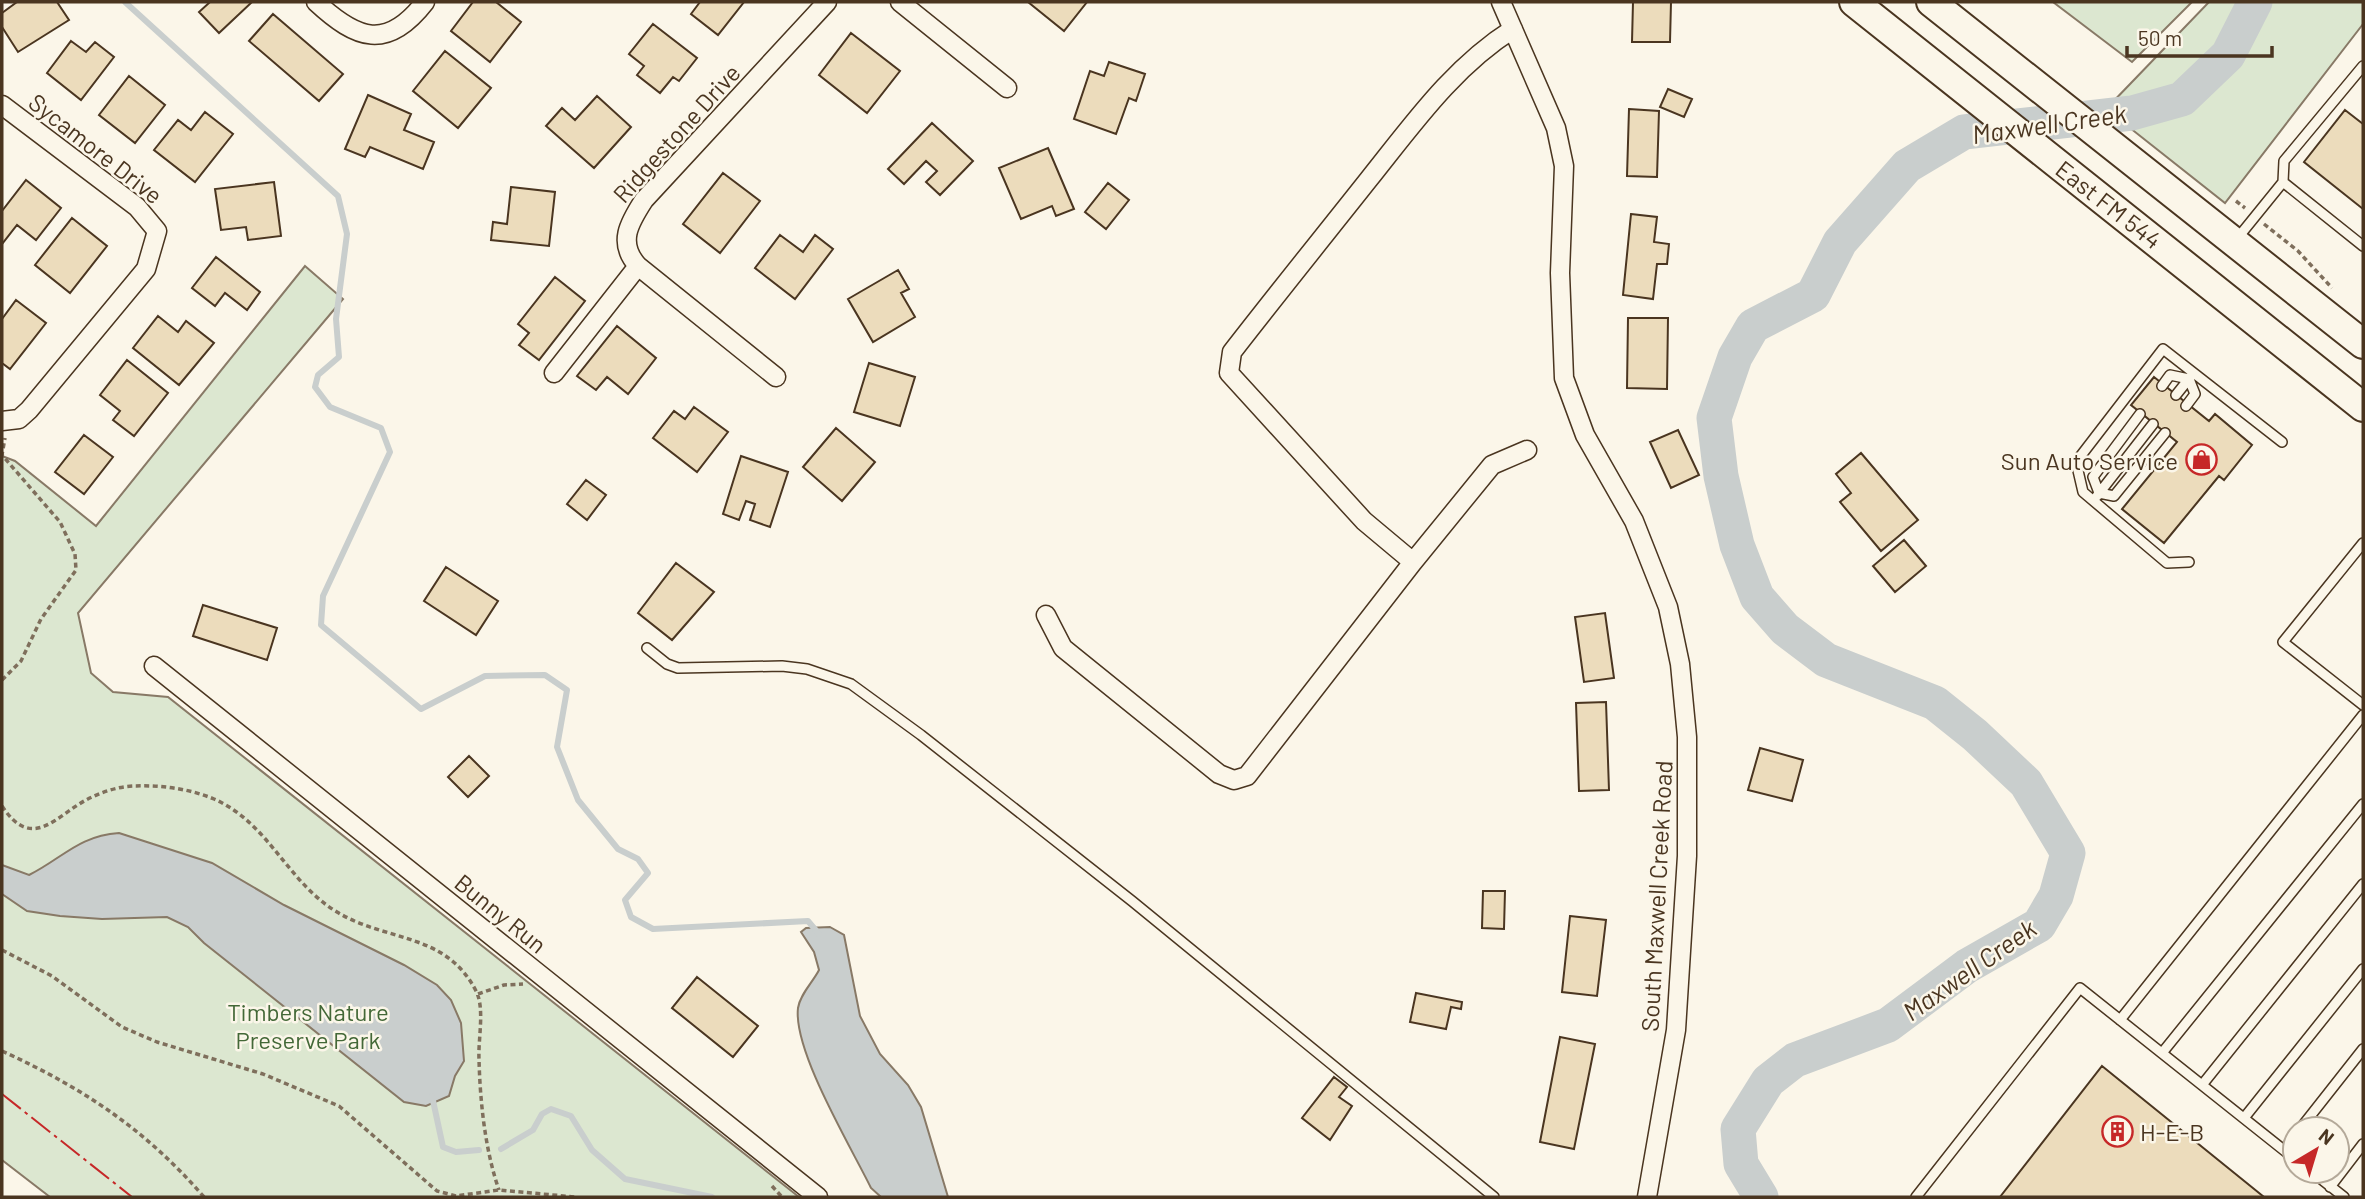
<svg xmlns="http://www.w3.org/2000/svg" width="2365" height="1199" font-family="Barlow,sans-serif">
<rect width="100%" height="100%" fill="#fbf6e9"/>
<!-- green -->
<path fill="#dce7d0" stroke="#887966" stroke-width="2" d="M2053 2H2192L2132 62Z
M2209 2H2363V24L2225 203 2106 109Z
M305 266 343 299 78 613 91 673 113 692 168 697 799 1197H50L2 1160V456L15 461 96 526Z"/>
<!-- water -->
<path fill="#c9cecd" stroke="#887966" stroke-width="2" d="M119 833 212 863 284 905 404 965 437 985 451 1000 461 1023 464 1061 455 1076 449 1096 426 1106 404 1102 204 943 188 927 167 917 102 919 60 916 27 911 2 894V865L29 875C63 858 78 836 119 833Z
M830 927 844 935 860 1016 880 1054 908 1085 921 1107 948 1197H881L871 1188C851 1147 793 1051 798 1008 800 994 813 982 819 970L814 952 801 932 806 928Z"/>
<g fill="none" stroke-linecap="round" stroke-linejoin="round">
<!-- stream -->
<path stroke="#c9cecd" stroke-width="6" d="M125 2 338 196 347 234 336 319 339 357 318 375 315 387 330 407 381 428 390 452 323 596 321 625 421 709 485 676 545 675 567 690 557 747 578 800 618 849 638 859 648 873 625 900 631 917 653 929 808 921 819 934
M432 1096 443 1147 456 1152 479 1150
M501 1149 533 1130 542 1114 551 1109 571 1116 592 1150 625 1179 712 1197"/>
<!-- river -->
<path stroke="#c9cecd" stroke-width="35" d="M1761 1197 1741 1164 1738 1129 1768 1081 1795 1060 1888 1025 1967 966 2039 925 2056 896 2068 853 2026 783 1975 735 1935 703 1826 660 1785 629 1757 597 1737 545 1721 476 1714 418 1735 357 1753 326 1813 295 1840 242 1907 166 1964 132 2132 113 2182 99 2228 55 2255 2"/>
</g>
<!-- building -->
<path fill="#ecdcbc" stroke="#4a3520" stroke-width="2" d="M17 2H57L69 20 18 52 2 27V13Z
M210 2H252L219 33 199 12Z
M473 2H496L521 22 490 62 451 31Z
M700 2H744L718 35 691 14Z
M1028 2H1087L1064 31Z
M1633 2H1671L1670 42H1632Z
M273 14 343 74 319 101 249 41Z
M653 24 697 58 679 81 673 77 660 93 637 75 644 66 629 54Z
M851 33 900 71 867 113 819 75Z
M71 41 86 52 95 42 114 57 81 100 47 73Z
M445 51 491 88 458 128 413 91Z
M1109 62 1145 74 1136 101 1129 98 1116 134 1074 119 1090 71 1104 76Z
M129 76 165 105 135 143 99 115Z
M1668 89 1692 99 1684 117 1660 107Z
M368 95 411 114 404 130 434 142 423 169 370 147 365 157 345 149Z
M597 96 631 127 594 168 546 126 562 108 575 120Z
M1629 109 1659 111 1657 177 1627 176Z
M2345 110 2363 124V209L2304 162Z
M205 112 233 134 195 182 154 150 178 120 191 130Z
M932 123 973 161 940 195 926 182 937 171 926 161 904 184 888 169Z
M1048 148 1074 209 1056 216 1052 206 1021 219 999 168Z
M723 173 760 201 720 253 683 224Z
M26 180 61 208 36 240 17 225 2 244V211Z
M274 182 281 236 248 240 246 227 221 230 215 189Z
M1108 183 1129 200 1106 229 1085 212Z
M511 187 555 192 549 246 491 240 493 222 507 224Z
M1631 214 1657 217 1654 242 1669 244 1667 264H1657L1653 299 1623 295Z
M72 218 107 246 70 293 35 265Z
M780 235 803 252 815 235 833 249 795 299 755 268Z
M216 257 260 292 247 310 225 293 215 306 192 288Z
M898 270 909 289 901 293 915 317 873 342 848 299Z
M555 277 585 301 539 360 519 345 529 333 518 324Z
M16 300 46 323 10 369 2 363V319Z
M158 316 178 332 186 321 214 343 179 385 133 348Z
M1628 318H1668L1667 389 1627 388Z
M617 326 656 358 628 394 607 377 596 390 577 376Z
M127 360 168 393 134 436 113 420 120 411 100 395Z
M869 363 915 377 900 426 854 412Z
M2154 377 2209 421 2215 414 2252 445 2224 480 2219 476 2164 543 2122 509 2177 442 2131 405Z
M694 407 728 432 697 472 653 438 674 411 685 419Z
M836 428 875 462 842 501 803 467Z
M1678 430 1699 475 1671 488 1650 442Z
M84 435 113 457 84 494 55 472Z
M1861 453 1918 520 1881 551 1840 502 1851 493 1836 474Z
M741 456 788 472 770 527 750 520 755 504 746 501 739 520 723 514Z
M586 480 606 495 587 520 567 504Z
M1904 540 1926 566 1895 592 1873 566Z
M676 563 714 592 672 640 638 613Z
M446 567 498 601 476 635 424 601Z
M203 605 277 628 267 660 193 636Z
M1605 613 1614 678 1584 682 1575 617Z
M1606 702 1609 790 1579 791 1576 703Z
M1760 748 1803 760 1792 801 1748 790Z
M469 756 489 776 468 797 448 777Z
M1483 891H1505L1504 929 1482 928Z
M1570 916 1606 920 1597 996 1562 992Z
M697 977 758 1026 733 1057 672 1008Z
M1416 993 1462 1002 1461 1009 1451 1007 1446 1029 1410 1022Z
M1560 1037 1595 1044 1574 1149 1540 1142Z
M2102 1066 2264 1197H2000Z
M1334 1077 1347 1087 1339 1097 1352 1106 1330 1140 1302 1118Z"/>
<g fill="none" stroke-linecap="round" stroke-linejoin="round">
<defs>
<path id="lane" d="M2283 182 2363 246
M2236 240 2283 182 2284 161 2363 66
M2162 386 2170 375 2189 379 2195 394 2186 406
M2176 395 2192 375
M2140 414 2093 477 2099 493 2114 496 2165 433
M2097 496 2153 424
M2363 543 2283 642 2363 705
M2189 562 2167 563 2083 492 2076 462 2163 349 2282 442
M647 648 667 664 678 668 782 666 807 669 851 684 921 735 1132 901 1494 1197
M2120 1020 2363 715
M2162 1053 2363 804
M2202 1085 2363 884
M2244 1118 2363 969
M2300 1129 2363 1049
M2284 1150 2295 1136
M2311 1171 2344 1197
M2330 1187 2363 1144
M1916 1197 2080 988 2295 1159"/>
<path id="street" d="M316 2C357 40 387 51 425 2
M900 2 1007 88
M1501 2 1556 128 1564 166 1560 273 1564 378 1585 435 1634 521 1668 607 1680 664 1687 737V856L1676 1030 1647 1197
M1513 29C1453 67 1413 124 1369 179 1323 237 1277 294 1232 352L1229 373 1364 521 1413 562 1492 465 1527 450
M2 105 137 207 157 231 146 269 29 410 19 419 2 421
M554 373 638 266
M776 377 638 266C617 243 629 223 644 200L827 2
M1046 615 1063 648 1219 774 1234 780 1247 776 1413 562
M154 666 818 1197"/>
<path id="primary" d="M1854 2 2363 407
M1931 2 2363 344"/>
</defs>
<!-- lane casing -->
<use href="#lane" stroke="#4a3520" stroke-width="12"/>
<!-- street casing -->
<use href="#street" stroke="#4a3520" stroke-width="21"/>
<!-- primary casing -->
<use href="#primary" stroke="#4a3520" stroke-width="32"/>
<!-- path -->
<path stroke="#7f6f5c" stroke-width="3.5" stroke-dasharray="5 3.5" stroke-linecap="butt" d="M2236 201 2245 208
M2264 224 2298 251 2332 288
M2 680 21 661 41 619 76 570 75 554 60 522 2 455 5 438
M2 806C32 852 56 816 86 800 101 792 119 786 136 786 162 785 190 789 214 799 269 823 287 882 337 912 386 942 446 932 476 991 485 1008 478 1039 479 1059 480 1101 485 1150 499 1190
M2 950 52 976 122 1027 157 1042 263 1074 339 1106 437 1191 456 1196 499 1190 575 1197
M478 994 504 985 523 984
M2 1051C83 1088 145 1129 204 1197
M772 1186 782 1197"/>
<!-- lane -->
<use href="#lane" stroke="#fbf6e9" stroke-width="9"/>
<!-- street -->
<use href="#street" stroke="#fbf6e9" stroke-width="18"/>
<!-- primary -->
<use href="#primary" stroke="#fbf6e9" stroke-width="28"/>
<!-- power -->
<path stroke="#c62828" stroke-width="2" stroke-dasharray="24 5 3.5 5" stroke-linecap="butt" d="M2 1094 132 1197"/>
</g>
<!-- icons -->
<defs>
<symbol id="shop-ring" viewBox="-11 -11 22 22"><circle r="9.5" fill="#fbf6e9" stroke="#c62828" stroke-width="1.5"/><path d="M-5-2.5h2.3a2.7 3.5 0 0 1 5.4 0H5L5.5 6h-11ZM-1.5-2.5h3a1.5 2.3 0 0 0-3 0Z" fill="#c62828"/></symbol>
<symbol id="building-ring" viewBox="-11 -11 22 22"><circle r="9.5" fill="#fbf6e9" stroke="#c62828" stroke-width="1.5"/><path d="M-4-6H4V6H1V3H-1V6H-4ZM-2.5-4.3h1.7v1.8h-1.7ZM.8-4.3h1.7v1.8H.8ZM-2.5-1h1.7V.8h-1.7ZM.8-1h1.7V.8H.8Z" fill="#c62828"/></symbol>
</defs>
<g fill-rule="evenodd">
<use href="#shop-ring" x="2184" y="442" width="35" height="35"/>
<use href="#building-ring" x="2100" y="1114" width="35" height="35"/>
</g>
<g text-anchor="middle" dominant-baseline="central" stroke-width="5" stroke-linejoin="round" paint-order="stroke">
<!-- street labels -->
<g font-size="24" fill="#4a3520" stroke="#fbf6e9">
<text transform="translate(676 133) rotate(-48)">Ridgestone Drive</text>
<text transform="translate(96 148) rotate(38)">Sycamore Drive</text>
<text transform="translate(2109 204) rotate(38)">East FM 544</text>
<text transform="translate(1656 896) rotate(-87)">South Maxwell Creek Road</text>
<text transform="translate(501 913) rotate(39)">Bunny Run</text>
</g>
<!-- poi labels -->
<g font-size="24" fill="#4a3520" stroke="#fbf6e9" text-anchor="end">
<text x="2178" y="460">Sun Auto Service</text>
<text x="2140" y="1131" text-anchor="start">H-E-B</text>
</g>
<!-- park labels -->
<g font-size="24" fill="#436837" stroke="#fbf6e9">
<text x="308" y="1011">Timbers Nature<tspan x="308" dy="28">Preserve Park</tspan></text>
</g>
<!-- water labels -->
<g font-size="26" font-style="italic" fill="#4a3520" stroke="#fbf6e9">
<text transform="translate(2049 123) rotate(-8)">Maxwell Creek</text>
<text transform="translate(1969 969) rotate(-35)">Maxwell Creek</text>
</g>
</g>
<!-- border -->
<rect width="2365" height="1199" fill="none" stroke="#4a3520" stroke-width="7"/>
<!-- north arrow -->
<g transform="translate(2316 1150) rotate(38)"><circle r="33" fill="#fbf6e9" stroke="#b4a999" stroke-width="2"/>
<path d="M0-5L12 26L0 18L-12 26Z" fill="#c62828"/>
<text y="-10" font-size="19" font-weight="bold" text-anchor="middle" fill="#4a3520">N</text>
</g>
<!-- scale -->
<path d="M2127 46v10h145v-10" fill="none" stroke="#4a3520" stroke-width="3.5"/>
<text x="2138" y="46" font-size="21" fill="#4a3520" stroke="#fbf6e9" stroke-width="5" paint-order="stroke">50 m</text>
</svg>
